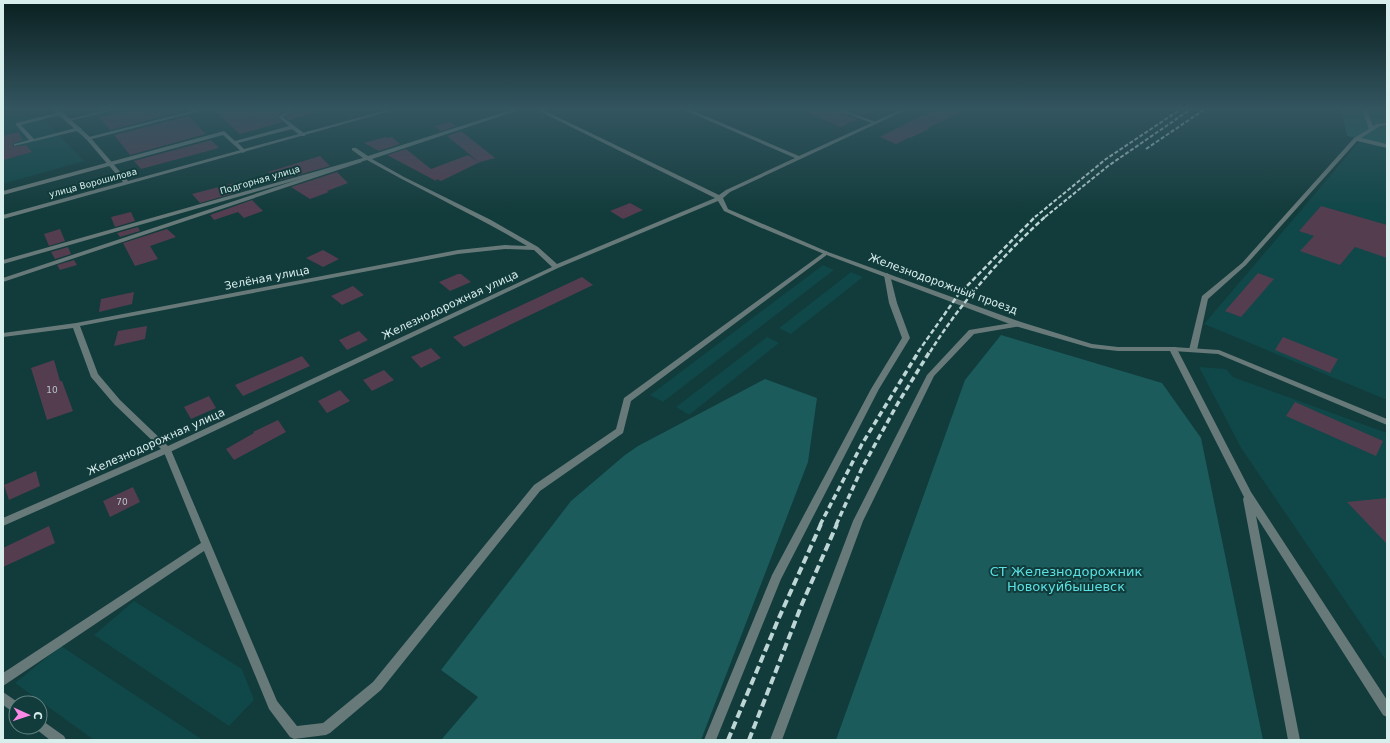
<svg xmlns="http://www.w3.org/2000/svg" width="1390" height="743" font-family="'DejaVu Sans',sans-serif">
<rect width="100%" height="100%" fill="#123b3b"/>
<!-- built -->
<path fill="#104748" d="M3 116 41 117 84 161 3 184Z
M1360 141 1387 147V400L1204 324Z
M823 265 834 270 663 402 650 395Z
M851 272 863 277 791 334 779 328Z
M767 337 779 343 689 415 676 407Z
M1199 367 1226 369 1233 377 1387 433V662L1241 448Z
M134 601 242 669 254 700 229 726 94 635Z
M61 646 203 740H94L15 683Z"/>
<!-- green -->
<path fill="#1b5b5b" d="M1341 109H1387V144L1347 136Z
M1001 335 1162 383 1201 438 1263 740H836L965 380Z
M765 379 817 398 808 462 701 740H441L478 697 441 670 571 501 625 455 638 446Z"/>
<!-- building -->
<path fill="#553d50" d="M133 109H182L184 111 110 130 99 117Z
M212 109H288L276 117 282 122 240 134Z
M298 109H314L315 113 289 120 286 117Z
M800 109H834L857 119 841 127Z
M847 109H880L864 116Z
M935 109H969L927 128 929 129 910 138H908L896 144 880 137Z
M188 116 206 134 130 155 114 135Z
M450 122 456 126 441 131 435 126Z
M461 131 495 158 480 162 441 181 437 179 436 181 387 155 406 149 431 169 468 155 479 162 447 136Z
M18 132 23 140 13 143V147L26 145 32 152 3 160V136Z
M386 137 388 138 392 137 400 144 379 151 364 143Z
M211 140 219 148 141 169 134 161Z
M320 156 330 166 280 180 268 172Z
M337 172 348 183 327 191 329 192 310 199 291 187Z
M234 183 242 191 200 203 192 194Z
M252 200 263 211 244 218 238 212 214 220 210 215Z
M630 203 643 210 623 219 610 211Z
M1321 206 1387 225V258L1355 247 1340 265 1300 251 1314 236 1299 231Z
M131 212 135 221 115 227 111 217Z
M138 227 140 231 120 237 117 233Z
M60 229 65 241 49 246 44 234Z
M167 229 176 237 150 246 158 259 135 266 123 243Z
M68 247 71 254 55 259 51 252Z
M323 250 339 259 323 267 306 258Z
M74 260 77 265 60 270 57 265Z
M1258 273 1274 279 1241 317 1225 311Z
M458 274H461L471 282 450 291 439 282Z
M582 277 593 285 464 347 453 337Z
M353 286 364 295 342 305 331 296Z
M134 292 132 304 99 312 101 299Z
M147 326 145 339 114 346 118 331Z
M359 331 368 340 347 350 339 340Z
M1283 337 1338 359 1330 373 1275 350Z
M431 348 441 358 421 368 411 357Z
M302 356 310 366 243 396 235 385Z
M54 360 60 381H62L73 411 47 420 31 368Z
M384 370 394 380 372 391 363 380Z
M340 390 350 401 327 413 318 401Z
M209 396 216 408 191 419 184 407Z
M1295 402 1383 441 1376 456 1286 416Z
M278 420 286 432 234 460 226 449 254 433 253 432Z
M36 471 40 486 9 500 4 485Z
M133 487 140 502 110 517 103 501Z
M1387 498V544L1347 502Z
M49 526 55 543 3 567V548Z"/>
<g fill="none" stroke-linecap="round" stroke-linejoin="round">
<!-- service -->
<path fill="#687979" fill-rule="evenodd" d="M109 109H118L69 121 67 120Z
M199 109H208L88 140 85 138Z
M291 109H297L283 117 305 134V136H301L292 129 238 143 246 151 243 153 223 135 3 195V191L224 131 235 141 289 126 278 117Z
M835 109H842L878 123 874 124Z
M1362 109H1366L1373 126 1377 124 1387 123V125L1380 126 1361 138 1387 144V148L1357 141 1246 265 1208 299 1197 350 1193 352H1190L1189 350 1202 296 1242 263 1354 138 1369 129Z
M61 112H63V114L21 125 34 139 79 127 82 129 81 130 14 146V144L29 140 16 125V123Z
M360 159 362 160V162L3 282V278Z
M826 251 829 253 828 254 631 401 623 433 540 491 381 690 330 733 326 735 294 739 290 737 269 709 204 551 3 686V673L201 543 163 450 164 448H170L171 450 277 701 297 726 323 723 373 682 534 485 616 429 624 398Z
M887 273 890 275 897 303 910 338 879 389 781 579 716 740H704L772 575 871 389 902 338 889 303 884 275Z
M1018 322H1021L1022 324 1021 326 974 334 934 376 863 521 782 740H770L853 521 927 375 969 330Z
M1170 347H1176L1177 349 1251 492 1387 700V717L1383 715 1256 516 1300 740H1288L1243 499 1244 497 1169 349Z
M3 692 19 703H16V714L3 705Z
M40 719 64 736 66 740H50L36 729 35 727H40Z"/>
<!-- minor -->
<path fill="#687979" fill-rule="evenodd" d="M52 109 60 110 90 137 128 181 390 109H398L3 219V215L123 182 86 139Z
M514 109H522L372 159 404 177 491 220 538 247 557 264 715 198 535 109H541L719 195 726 190 795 158 682 109H689L799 156 902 109H908L730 192 723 198 728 209 828 252 1021 322 1092 344 1118 347H1173L1219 350 1387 419V425L1218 354 1173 351H1118L1091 348 1015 326 824 254 757 226 724 211 718 201 558 268 170 452 3 526V518L161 449 114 404 91 377 73 328 3 337V333L76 323 458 250 505 245 527 246C475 215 420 190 367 160L3 264V260L363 158 352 150V148H356L368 156ZM505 249 534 250 552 267 168 446 120 400 98 374 80 326 458 254Z"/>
<!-- rail-far3 -->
<path stroke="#bdd6d5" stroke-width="2" stroke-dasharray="4 2" stroke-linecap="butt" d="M1146 149 1205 109
M1035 217 1106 159 1181 109
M1045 217 1108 166 1191 109"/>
<!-- rail-far2 -->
<path stroke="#bdd6d5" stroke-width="2.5" stroke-dasharray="5 2.5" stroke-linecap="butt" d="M918 352 958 295 1036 216
M930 352C961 302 1002 256 1046 216"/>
<!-- rail-far1 -->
<path stroke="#bdd6d5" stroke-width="3.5" stroke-dasharray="6 3.5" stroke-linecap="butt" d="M820 525 862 444 919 351
M836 525 862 468 898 403 930 351"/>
<!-- rail -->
<path stroke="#bdd6d5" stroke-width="4" stroke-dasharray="8 4" stroke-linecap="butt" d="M728 740 778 620 821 524
M749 740 802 604 837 524"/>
</g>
<!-- sky -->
<linearGradient id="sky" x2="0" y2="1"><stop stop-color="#0a2020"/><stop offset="0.51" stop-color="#335560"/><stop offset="1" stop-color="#335560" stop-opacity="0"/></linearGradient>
<rect width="1390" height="213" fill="url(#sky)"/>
<g text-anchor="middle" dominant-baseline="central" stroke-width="4" stroke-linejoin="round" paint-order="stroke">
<!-- far-street labels -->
<g font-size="9" fill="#d8eeed" stroke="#123b3b">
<text transform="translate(260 180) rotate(-16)">Подгорная улица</text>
<text transform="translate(93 183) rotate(-15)">улица Ворошилова</text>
</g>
<!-- number labels -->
<g font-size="9" fill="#b7c2c6">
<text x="52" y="390">10</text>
<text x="122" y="502">70</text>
</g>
<!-- street labels -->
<g font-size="11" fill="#d8eeed" stroke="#123b3b">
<text transform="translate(267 278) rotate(-11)">Зелёная улица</text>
<text transform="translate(943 284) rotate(20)">Железнодорожный проезд</text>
<text transform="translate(450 305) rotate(-25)">Железнодорожная улица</text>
<text transform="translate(156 442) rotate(-24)">Железнодорожная улица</text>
</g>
<!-- near-park labels -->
<g font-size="13" fill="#5ae0e1" stroke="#123b3b">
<text x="1066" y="571">СТ Железнодорожник<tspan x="1066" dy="15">Новокуйбышевск</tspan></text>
</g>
</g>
<!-- border -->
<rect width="1390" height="743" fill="none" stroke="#d8eeed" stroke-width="8"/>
<!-- north arrow -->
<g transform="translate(28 715) rotate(93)"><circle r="19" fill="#123b3b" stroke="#618382"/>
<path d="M0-3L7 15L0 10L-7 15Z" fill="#fb87e6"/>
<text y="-6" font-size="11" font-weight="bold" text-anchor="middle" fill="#d8eeed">С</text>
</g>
</svg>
